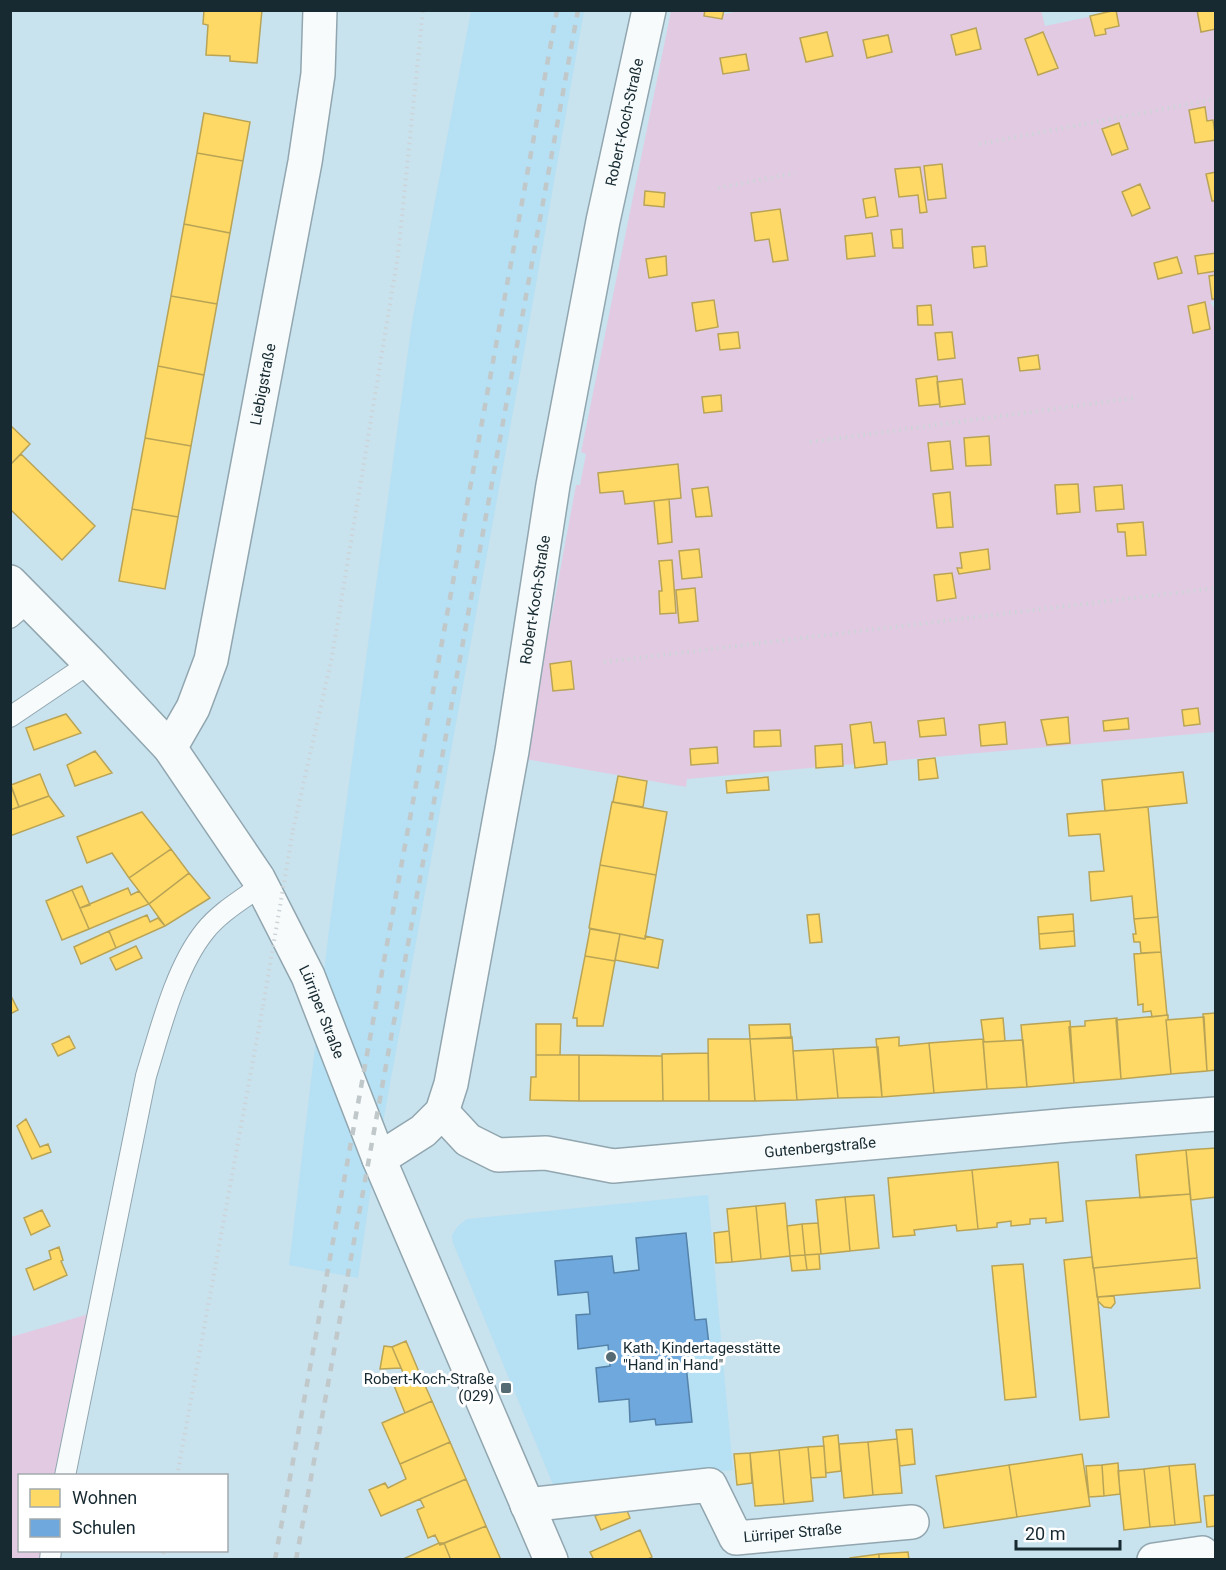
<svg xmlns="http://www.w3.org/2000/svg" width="1226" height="1570" font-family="Roboto,sans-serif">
<rect width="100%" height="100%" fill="#c8e2ee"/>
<!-- built -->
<path fill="#b6e0f3" d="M471 11H584L526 341 371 1188 358 1278 289 1265 329 930 412 322Z
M708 1195 733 1470 554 1487 453 1243 452 1235 458 1226 467 1219Z"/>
<!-- green -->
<path fill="#e2cbe2" d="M744 10H1041L1045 26 1117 11H1215L1216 301 1210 302 1216 311 1215 732 687 779 686 787 525 759 576 485H580L586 454 581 452 671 11H722L720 15Z
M89 1314 57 1475 20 1476V1550L43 1551 41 1559 11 1560V1337Z"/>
<!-- homes -->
<path fill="#ffd966" stroke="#b9a456" stroke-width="1.5" d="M204 10H262L257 63 230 61V56L206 55 208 25 203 24Z
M705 10H724L722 19 704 16Z
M1116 10 1119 26 1105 29 1106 34 1095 36 1090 16Z
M1197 10H1216V29L1201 32Z
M976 28 981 49 956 55 951 35Z
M827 32 833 56 806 62 800 38Z
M1043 32 1058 68 1038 75 1025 39Z
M888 35 892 52 867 58 863 40Z
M746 54 749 70 723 74 720 58Z
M1205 107 1207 121 1213 120 1216 140 1195 143 1189 110Z
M204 113 250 122 243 161 197 153Z
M1119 123 1128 149 1112 155 1102 129Z
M197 153 243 161 230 233 184 224Z
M942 164 946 198 928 200 924 166Z
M920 167 927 212 920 213 918 195 899 197 895 169Z
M1216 172V201H1212L1206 174Z
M1140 184 1150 208 1132 216 1122 192Z
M645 191 665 193 664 207 644 205Z
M875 197 878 216 866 218 863 199Z
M780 209 788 260 773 262 769 239 755 241 751 213Z
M184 224 230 233 217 304 171 296Z
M902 229 903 248H893L891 230Z
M872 233 875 256 847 259 845 236Z
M985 246 987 266 974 268 972 247Z
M1216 253V271L1198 274 1195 256Z
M666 256 667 275 649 278 646 259Z
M1177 257 1182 273 1158 279 1154 263Z
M1216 275V299H1212L1209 276Z
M171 296 217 304 204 375 158 366Z
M714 300 718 327 696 331 692 303Z
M1205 302 1210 329 1193 333 1188 306Z
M931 305 933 325H918L917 306Z
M738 332 740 348 720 350 718 334Z
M952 332 955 358 938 360 935 333Z
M1038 355 1040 369 1020 371 1018 358Z
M158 366 204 375 191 446 145 438Z
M937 376 940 404 919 406 916 379Z
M962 379 965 404 940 407 937 382Z
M721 395 722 411 704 413 702 397Z
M10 425 30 444 10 465Z
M989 436 991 465 966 466 964 438Z
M145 438 191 446 178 517 132 509Z
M950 441 953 469 931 471 928 443Z
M21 454 95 526 62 560 10 509V465Z
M678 464 681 498 625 504 623 491 600 493 598 473Z
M1078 484 1080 512 1057 514 1055 485Z
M1122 485 1124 509 1096 511 1094 487Z
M708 487 712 516 696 517 692 489Z
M950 492 953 527 937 528 933 494Z
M669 499 672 542 658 544 654 501Z
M132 509 178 517 165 589 119 581Z
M1143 522 1146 555 1127 556 1125 532H1118L1117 524Z
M699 549 702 577 682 579 679 551Z
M988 549 990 569 959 574 957 568H962L960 553Z
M672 560 676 613 660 614 659 591H662L659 561Z
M952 573 956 598 937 601 934 575Z
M695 588 698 621 679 623 676 590Z
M571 661 574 689 553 691 550 664Z
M1198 708 1200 724 1184 726 1182 710Z
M66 714 81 733 34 750 26 728Z
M1068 717 1070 743 1047 745 1041 720Z
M944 718 946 735 920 737 918 721Z
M1128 718 1129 729 1104 731 1103 721Z
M871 722 874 743 885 742 887 764 855 768 850 725Z
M1005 722 1007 744 981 746 979 725Z
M780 730 781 746 754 747V731Z
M842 744 843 766 816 768 815 746Z
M717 747 718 763 691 765 690 749Z
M95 751 112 773 75 786 67 765Z
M935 758 938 778 919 780 918 760Z
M1183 772 1187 803 1105 811 1102 780Z
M40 774 49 796 19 807 11 785Z
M618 776 647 781 643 807 613 802Z
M768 777 769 790 727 793 726 781Z
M10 784 19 807 10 810Z
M49 796 64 816 10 836V810Z
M612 802 667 812 656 875 600 865Z
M1148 807 1158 917 1134 919 1132 896 1091 901 1089 872 1104 871 1100 834 1069 836 1067 814Z
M142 812 171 849 129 878 112 853 87 863 77 837Z
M171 849 189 873 149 904 129 878Z
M600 865 656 875 645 939 589 928Z
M189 873 210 898 165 926 149 904Z
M82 886 90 905 80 908 72 890Z
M128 888 131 895 139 891 149 904 89 929 80 908Z
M72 890 89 929 62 940 46 901Z
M819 914 822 942 810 943 807 915Z
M1073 914 1074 931 1039 934 1038 917Z
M147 915 150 922 158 918 165 926 116 948 109 931Z
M1158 917 1161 952 1141 953 1140 942H1134L1133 934H1136L1134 919Z
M590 929 620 934 615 961 585 956Z
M109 931 116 948 81 964 74 947Z
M1074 931 1075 946 1040 949 1039 934Z
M620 934 645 939V936L663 940 658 968 615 960Z
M136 946 142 958 116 970 110 958Z
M1161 952 1167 1015 1152 1017 1151 1011 1143 1012V1004L1138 1005 1134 954Z
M585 956 615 961 603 1026H577V1018H573Z
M11 996 18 1010 10 1014V997Z
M1216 1013V1070L1207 1071 1203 1014Z
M1168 1015V1020H1166L1171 1074 1121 1079 1116 1020Z
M1204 1017 1207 1071 1171 1074 1166 1020Z
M1003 1018 1005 1041 984 1042 981 1020Z
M1117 1018 1121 1079 1074 1083 1069 1027 1085 1026V1021Z
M1070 1021 1074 1083 1027 1087 1021 1025Z
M536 1024H561L560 1055H536Z
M790 1024 791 1038 750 1039 749 1025Z
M69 1036 75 1048 58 1056 52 1044Z
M792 1037 797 1100 755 1101 750 1039Z
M899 1037V1046L929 1043 934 1093 882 1097 876 1039Z
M708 1039H750L755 1101H709Z
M983 1039 987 1089 934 1093 929 1043Z
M1023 1040 1027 1087 987 1089 983 1042Z
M878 1047 882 1097 838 1098 833 1049Z
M833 1049 838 1098 797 1100 793 1051Z
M708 1053 709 1101H663L662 1054Z
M536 1055H579V1101L530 1100 531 1077H536Z
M579 1055 662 1056 663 1101H579Z
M26 1119 40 1147 48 1144 51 1152 32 1159 17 1126Z
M1216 1148V1197L1191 1200 1186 1150Z
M1186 1150 1190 1194 1140 1198 1136 1155Z
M1058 1162 1063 1221 1046 1223V1218L1030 1219V1224L1011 1226V1221L997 1223V1227L978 1229 972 1170Z
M972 1170 978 1229 957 1231 956 1225 914 1230 915 1235 893 1237 888 1178Z
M1190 1194 1197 1258 1093 1268 1086 1201Z
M874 1195 879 1248 850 1251 845 1197Z
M845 1197 850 1251 821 1254 816 1200Z
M785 1203 790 1256 761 1259 756 1206Z
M756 1206 761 1259 732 1262 727 1209Z
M42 1210 50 1226 31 1235 24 1218Z
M818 1223 821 1254 805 1255 802 1224Z
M802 1224 805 1255 790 1256 787 1226Z
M729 1231 732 1262 716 1263 714 1233Z
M59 1247 63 1260 61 1261 67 1275 34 1290 26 1269 51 1259 49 1251Z
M819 1254 820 1269 807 1270 805 1255Z
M805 1255 807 1270 792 1271 790 1256Z
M1092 1257 1098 1301 1109 1417 1080 1420 1064 1260Z
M1197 1258 1200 1288 1097 1297 1094 1268Z
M1023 1264 1036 1397 1005 1400 992 1266Z
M1114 1296 1115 1303 1111 1308 1104 1307 1098 1301V1297Z
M406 1341 419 1372 405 1377 392 1347Z
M384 1346 392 1347 401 1368 380 1369Z
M419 1372 432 1401 405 1413 393 1383Z
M432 1401 450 1442 400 1464 382 1423Z
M912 1429 915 1464 900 1466 896 1430Z
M838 1435 841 1471 826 1473 823 1437Z
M897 1439 902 1493 873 1495 868 1442Z
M450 1442 466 1479 381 1516 369 1490 385 1483 388 1488 406 1479 400 1464Z
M868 1442 873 1495 844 1498 839 1444Z
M824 1446 826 1477 811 1478 808 1447Z
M808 1447 813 1501 784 1504 779 1450Z
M779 1450 784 1504 755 1506 750 1453Z
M750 1453 752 1483 737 1485 734 1454Z
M1082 1454 1090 1506 1017 1517 1009 1465Z
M1118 1463 1120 1494 1104 1496 1102 1465Z
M1195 1464 1201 1522 1175 1525 1169 1466Z
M1009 1465 1017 1517 944 1528 936 1476Z
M1102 1465 1104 1496 1089 1497 1086 1466Z
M1169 1466 1175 1525 1150 1527 1144 1469Z
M1144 1469 1150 1527 1124 1530 1118 1471Z
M466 1479 486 1526 440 1545 435 1535 428 1538 417 1510 424 1507 420 1499Z
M1216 1495V1526L1207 1527 1204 1496Z
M624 1503 630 1518 601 1530 595 1516Z
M486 1526 501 1560H451L444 1543Z
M640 1530 652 1557 646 1560H594L590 1552Z
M439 1543H444L451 1560H401Z
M908 1552 909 1560H879V1554Z
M879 1554V1560H850V1558Z"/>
<!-- schools -->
<path fill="#6fa8dc" stroke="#5582a9" stroke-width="1.5" d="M686 1233 695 1320 706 1319 710 1353 685 1355 692 1422 656 1425 655 1419 630 1422 629 1399 599 1402 596 1368 610 1366 608 1345 578 1349 576 1315 590 1314 588 1292 558 1295 555 1261 612 1256 614 1273 639 1270 636 1238Z"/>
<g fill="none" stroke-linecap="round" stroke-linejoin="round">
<defs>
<path id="service" d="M10 618 30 601
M10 717 90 663
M65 1476 146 1076C160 1031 175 968 205 931 220 912 243 899 262 885
M50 1560 51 1550"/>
<g id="minor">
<path id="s1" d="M170 748 193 708 211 660 305 162 318 74 320 10"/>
<path id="s2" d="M442 1112 468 1140 498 1155 546 1153 613 1166 1070 1125 1216 1114"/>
<path id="s3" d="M379 1159 423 1131 442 1112 451 1084 512 751 553 485 603 221 649 10"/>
<path id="s4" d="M527 1505 710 1485 736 1538 912 1522"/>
<path d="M1154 1560 1202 1553 1209 1560"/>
</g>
<g id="tertiary">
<path id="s5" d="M10 582 90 663 170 748 258 878 308 976 379 1159 551 1560"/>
</g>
</defs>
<!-- service casing -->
<use href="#service" stroke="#91a6af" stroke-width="22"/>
<!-- minor casing -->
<use href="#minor" stroke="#91a6af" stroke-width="36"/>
<!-- tertiary casing -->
<use href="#tertiary" stroke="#91a6af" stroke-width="36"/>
<!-- path -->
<path stroke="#cdd4d8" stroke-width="4" stroke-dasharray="1.5 4.5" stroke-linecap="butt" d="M979 144 1216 99
M718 188 795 173
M810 442 1134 398
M604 662 1216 588
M293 830 332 657 398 255 423 10
M177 1476 263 1006
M162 1560 164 1550"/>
<!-- service -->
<use href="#service" stroke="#f7fbfc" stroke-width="20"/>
<!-- minor -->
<use href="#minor" stroke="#f7fbfc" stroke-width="33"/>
<!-- tertiary -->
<use href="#tertiary" stroke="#f7fbfc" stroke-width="33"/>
<!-- rail -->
<path stroke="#c0c8ca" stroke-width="4.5" stroke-dasharray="8 8" stroke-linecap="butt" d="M275 1560 557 10
M296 1560 578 10"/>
<!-- path-bridge -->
<path stroke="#cdd4d8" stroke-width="4" stroke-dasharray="1.5 4.5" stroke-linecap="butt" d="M263 1006 293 830"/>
</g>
<!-- markers -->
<g fill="#556a73" stroke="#fff" stroke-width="2">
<circle cx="611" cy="1357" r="6"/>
<rect x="500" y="1382" width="12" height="12" rx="3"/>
</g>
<g text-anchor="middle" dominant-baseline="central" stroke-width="6" stroke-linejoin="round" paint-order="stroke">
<!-- street labels -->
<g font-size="15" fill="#172a31" stroke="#fff">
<text stroke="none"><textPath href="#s3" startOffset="1086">Robert-Koch-Straße</textPath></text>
<text stroke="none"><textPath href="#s1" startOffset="378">Liebigstraße</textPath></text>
<text stroke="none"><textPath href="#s3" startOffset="600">Robert-Koch-Straße</textPath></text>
<text stroke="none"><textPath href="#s5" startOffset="536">Lürriper Straße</textPath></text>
<text stroke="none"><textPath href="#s2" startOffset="396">Gutenbergstraße</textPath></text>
<text stroke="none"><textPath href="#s4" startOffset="300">Lürriper Straße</textPath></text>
</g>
<!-- poi labels -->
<g font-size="15" fill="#172a31" stroke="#fff" text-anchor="start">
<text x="623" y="1348">Kath. Kindertagesstätte<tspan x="623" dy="17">"Hand in Hand"</tspan></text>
<text x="494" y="1379" text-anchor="end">Robert-Koch-Straße<tspan x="494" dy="17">(029)</tspan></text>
</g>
</g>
<!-- border -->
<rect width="1226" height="1570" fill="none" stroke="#172a31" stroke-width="24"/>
<!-- legend -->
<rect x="18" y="1474" width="210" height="78" fill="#ffffff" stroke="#a2aaad" stroke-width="1.5"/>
<rect x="30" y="1489" width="30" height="18" fill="#ffd966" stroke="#a2aaad" stroke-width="1.5"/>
<text x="72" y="1504" font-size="18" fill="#172a31">Wohnen</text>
<rect x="30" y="1519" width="30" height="18" fill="#6fa8dc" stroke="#a2aaad" stroke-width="1.5"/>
<text x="72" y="1534" font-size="18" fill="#172a31">Schulen</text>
<!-- scale -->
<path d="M1016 1540v9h104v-9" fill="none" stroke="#172a31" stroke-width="3"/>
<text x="1025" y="1540" font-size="18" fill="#172a31" stroke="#ffffff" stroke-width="4.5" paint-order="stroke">20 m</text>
</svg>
